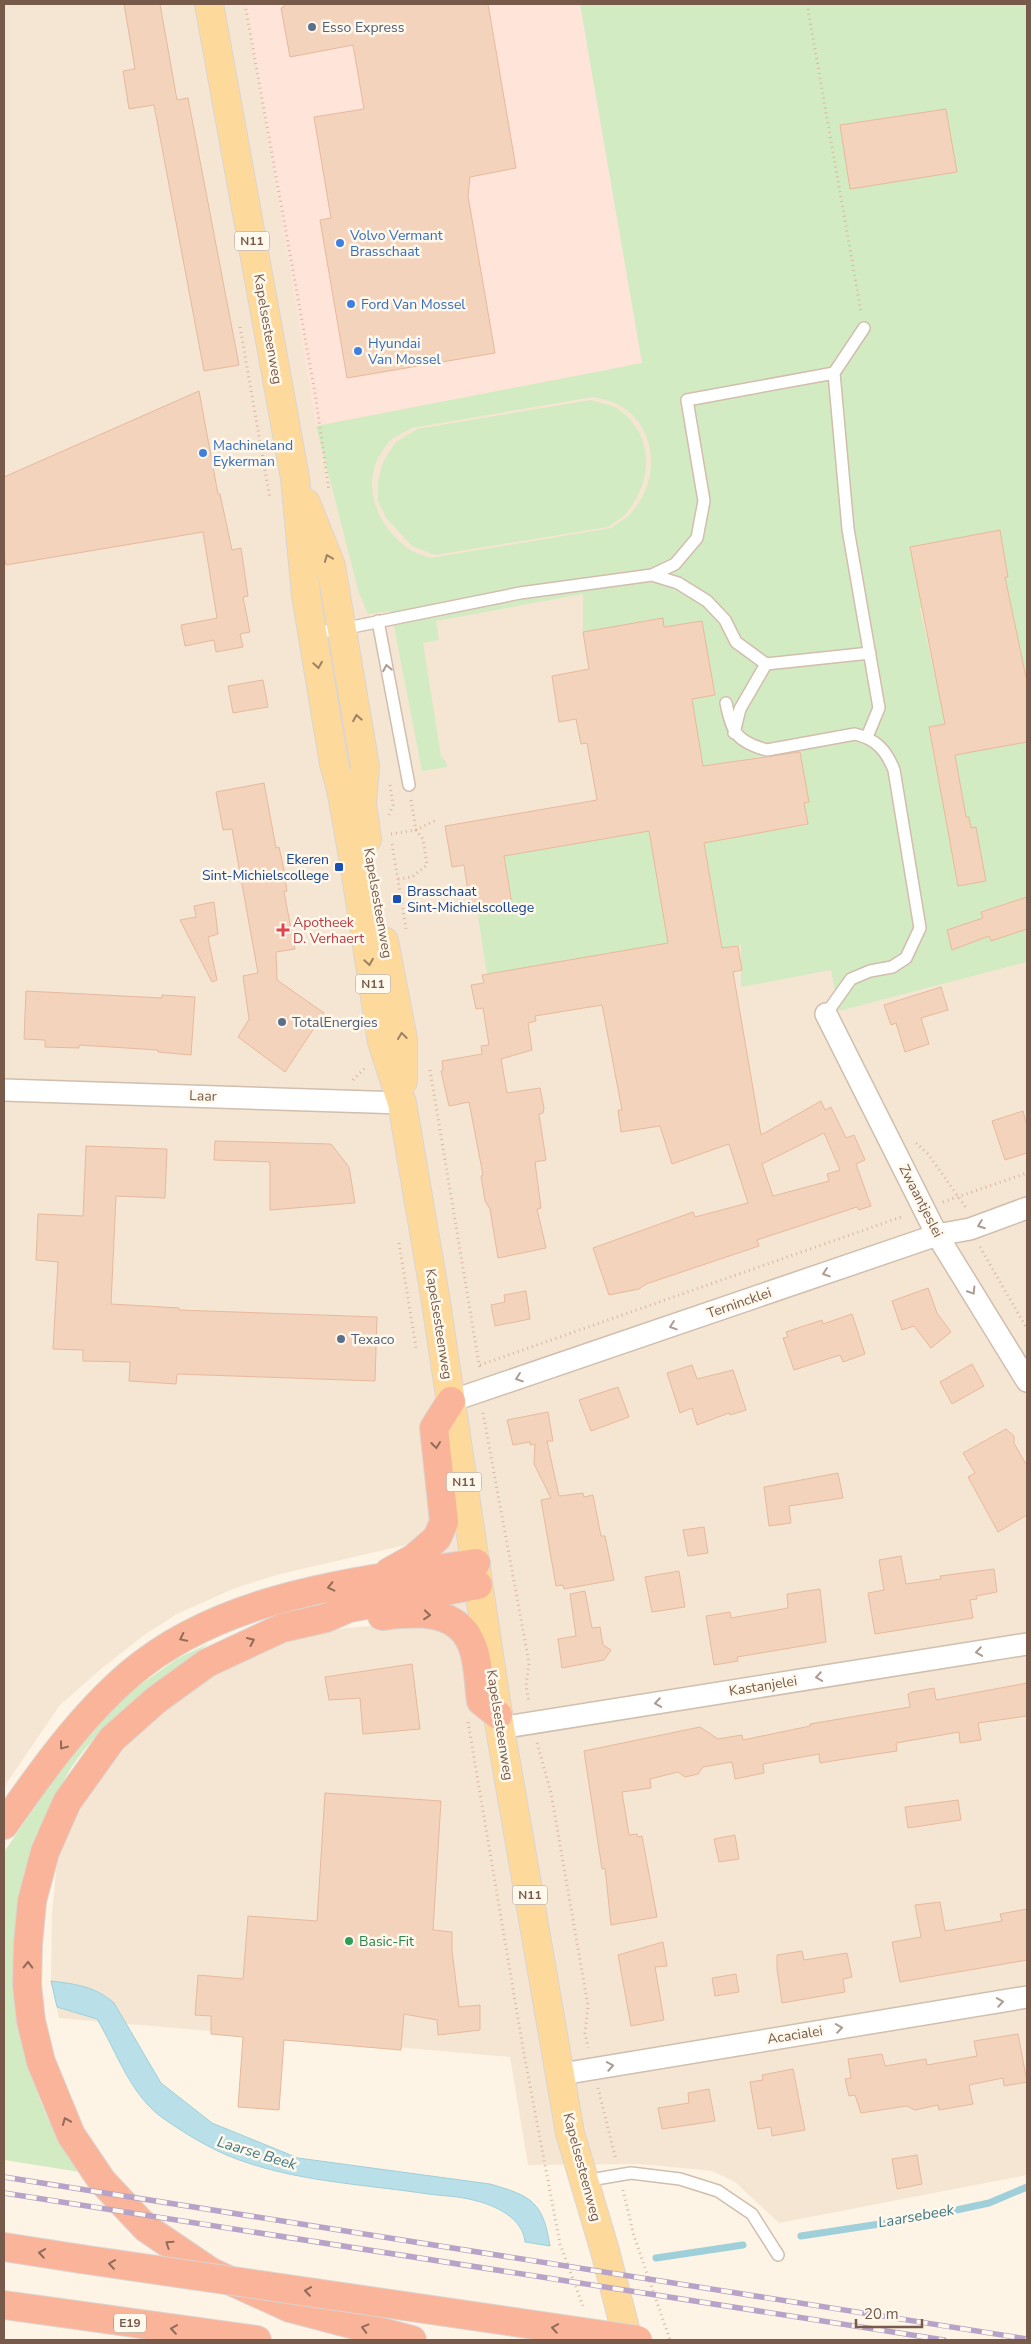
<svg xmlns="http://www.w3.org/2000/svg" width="1031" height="2344" font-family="'Nunito Sans',sans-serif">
<rect width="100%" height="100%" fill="#fdf4e5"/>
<!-- residential -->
<path fill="#f5e6d3" d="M4 4H1027V2175L779 2223 735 2182 712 2171 640 2164 528 2165 510 2057 59 2018 51 1981 52 1914 58 1851 77 1806 106 1761 182 1692 227 1667 282 1642 337 1629 434 1620 410 1544 280 1574 235 1588 177 1614 144 1635 101 1669 60 1705 4 1787Z"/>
<!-- commercial -->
<path fill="#fee4d9" d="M246 4H580L642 363 316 426Z"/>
<!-- green -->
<path fill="#d3ebc3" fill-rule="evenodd" d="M580 4H1027V682L1008 590 920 608 942 708 1027 691V711L929 727 934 759 1027 742V897L981 911 983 918 947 931 953 950 989 936 991 941 1027 929V962L839 1011 831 970 741 987V945L722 948 704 843 807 825 804 803 809 802 799 750 700 767 686 700 715 695 702 621 664 627 662 618 583 632V594L436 621 439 640 423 643 441 756 446 762 447 767 422 771 391 611 368 614 359 593 316 426 642 363ZM946 109 956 172 850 189 840 125ZM593 397C601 399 612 401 619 405 658 427 660 480 632 512 627 518 618 523 611 528L431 558C424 555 413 553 406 547 373 521 358 477 389 442 395 436 405 432 412 428ZM1000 530 1008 577 919 593 910 547Z
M591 400C599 403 610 404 617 408 653 433 654 476 629 510 624 517 615 522 608 527L435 555 412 546 386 518 378 501V480L383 462 395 443 417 429Z
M649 831 668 943 661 944 663 959 502 998 497 972 487 974 477 910 512 904 504 856Z
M208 1644C158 1681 106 1716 71 1768 64 1779 59 1791 54 1802 48 1814 40 1827 35 1839 0 1949 10 2078 80 2172L4 2160V1852L78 1744 122 1698 178 1658Z"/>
<!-- water -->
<path fill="#b9e0e8" stroke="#9fd0da" d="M51 1981C75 1984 95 1986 114 2003L161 2083 212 2123 298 2158 490 2184C532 2196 543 2202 550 2246L525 2242C523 2218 495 2205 473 2200 458 2196 443 2196 428 2194 369 2185 305 2182 248 2163 219 2154 192 2138 167 2121 131 2098 118 2054 97 2019L57 2007Z"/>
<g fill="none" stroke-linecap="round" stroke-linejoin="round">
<!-- stream -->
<path stroke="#9fd0da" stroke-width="7" d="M801 2236 919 2218 989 2203 1027 2187
M656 2258 743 2245"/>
</g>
<!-- building -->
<path fill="#f3d3bc" stroke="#e7b99c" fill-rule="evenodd" d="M124 4H160L177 100 188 98 239 365 204 371 154 105 129 109 123 71 135 69Z
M284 4H488L516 168 470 177 468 196 495 353 347 378 320 220 331 218 314 117 364 109 353 45 290 57 281 8 284 7Z
M946 109 957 172 850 189 840 125Z
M199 391 218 494H220L232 550 241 548 248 596 243 597 250 632 240 634 243 647 216 652 214 640 185 646 181 625 217 618 203 532 6 565 4 556V477Z
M1000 530 1008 577H1005L1027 682V742L955 755 966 817H969L971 828 976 827 986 881 958 886 929 727 945 724 910 547Z
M663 618 664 627 702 621 715 695 692 699 703 766 800 752 809 802 804 803 808 824 704 843 722 948 738 946 742 970 733 972 761 1135 821 1101 825 1110 831 1107 846 1138 854 1135 865 1160 856 1164 871 1206 859 1210 857 1207 757 1240 759 1246 646 1284 639 1289 609 1295 593 1248 693 1212 695 1217 748 1203 729 1144 672 1164 660 1126 621 1132 618 1110H622L602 1005 535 1016 536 1021 528 1023 532 1050 501 1059 507 1093 540 1088 544 1108 543 1113 539 1114 546 1160 535 1162 541 1208 537 1209 546 1248 498 1258 490 1209 485 1201 481 1176 483 1175 469 1102 449 1106 441 1071 443 1070 442 1061 482 1054 481 1046 489 1045 483 1008 476 1009 471 985 484 983 482 975 668 943 649 831 504 856 512 904 471 911 464 865 452 867 445 826 597 800 587 743 581 744 576 719 559 722 552 676 589 669 583 632ZM824 1133 840 1170 827 1174 829 1181 773 1196 762 1164Z
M263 680 268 707 233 713 228 686Z
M264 783 276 848 279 847 284 870 287 891 284 892 295 949 276 952 277 980 324 1013 285 1072 238 1037 249 1019 243 976 258 973 232 829 223 830 216 792Z
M1027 897V929L991 941 989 936 952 950 947 930 983 918 981 912Z
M214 902 218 934 208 937 217 980 212 982 180 920 196 917 194 906Z
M941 987 948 1010 921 1018 929 1044 905 1052 896 1023 891 1025 884 1005Z
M26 991 162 998V995L195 997 191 1055 158 1052V1050L79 1045V1048L45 1047V1040L24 1039Z
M1023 1111 1027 1126V1153L1005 1160 992 1121Z
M215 1141 331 1144 349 1167 355 1203 270 1210V1162L214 1160Z
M86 1146 167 1149 165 1198 116 1196 111 1304 179 1308V1310L377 1317 375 1381 177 1374 176 1384 129 1381 130 1362 83 1361V1350L53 1349 58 1262 36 1260 38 1214 83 1216Z
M928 1288 937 1313 951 1332 931 1348 914 1326 902 1330 892 1301Z
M526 1291 530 1319 495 1326 491 1305 505 1302 504 1295Z
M852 1314 865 1354 843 1362 840 1355 794 1370 783 1338 788 1337 786 1332 822 1320 823 1324Z
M972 1364 984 1386 952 1404 940 1382Z
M692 1365 697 1379 733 1370 746 1410 730 1415 729 1413 697 1425 692 1408 680 1413 667 1373Z
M618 1387 629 1417 591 1431 579 1400Z
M548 1412 553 1441H547L559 1496 583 1493 584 1497 593 1495 601 1536H605L614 1580 564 1589 563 1585 556 1586 541 1500 551 1498 534 1464 535 1444 530 1445V1442L513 1445 507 1420Z
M1006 1429 1014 1436V1443L1027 1466V1515L998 1532 968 1477 975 1473 963 1453Z
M838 1473 843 1498 789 1506 791 1523 769 1526 764 1487Z
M704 1527 708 1553 688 1556 683 1530Z
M901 1556 906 1584 941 1579 940 1576 994 1569 997 1592 976 1596 977 1599 970 1600 973 1618 875 1634 868 1593 884 1590 879 1560Z
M679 1571 685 1607 652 1612 645 1577Z
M820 1589 826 1642 737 1657 738 1661 714 1665 706 1616 730 1612 731 1618 788 1608 787 1594Z
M585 1591 592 1628 600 1627 603 1645 611 1650 604 1660 562 1668 558 1639 576 1636 570 1594Z
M412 1664 420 1729 363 1734 360 1698 329 1700 325 1677Z
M1027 1683V1716L978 1723 981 1740 960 1743 959 1732 896 1743 897 1751 857 1757 820 1763 819 1754 763 1764 764 1773 735 1779 732 1762 703 1767 698 1774 685 1777 678 1772 650 1779 651 1788 622 1792 629 1835 637 1834 638 1837 642 1836 657 1917 611 1925 605 1868 602 1869 584 1751 700 1727 718 1739 742 1735 743 1740 810 1726V1724L910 1707 908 1694 912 1692 934 1688 936 1700Z
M325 1793 441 1801 433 1930 452 1932V1951L459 2007 480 2005V2030L438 2035 437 2020 404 2014 401 2050 284 2040 279 2110 238 2107 243 2037 211 2034V2016L195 2015 198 1975 243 1979 248 1916 317 1921Z
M958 1800 961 1820 908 1828 905 1807Z
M735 1835 739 1859 719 1862 714 1839Z
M940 1902 945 1931 1002 1921 1000 1914 1027 1909V1960L900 1982 892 1942 921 1937 915 1905Z
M663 1942 667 1966 655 1967 664 2020 631 2026 618 1955Z
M802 1951 804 1960 847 1953 852 1977 843 1979 845 1992 782 2003 777 1969V1955Z
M736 1974 739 1992 715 1996 712 1978Z
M1018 2034 1027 2082 1004 2086 1003 2078 969 2085 973 2104 939 2110 938 2105 915 2110 907 2106 861 2113 855 2095 849 2096 845 2079 851 2078 848 2059 882 2054 885 2066 926 2059 927 2065 977 2056 974 2041Z
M793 2069 805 2130 772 2136 771 2127 758 2129 750 2082 763 2080 762 2075Z
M709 2089 715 2121 662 2129 658 2108 689 2103 688 2093Z
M917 2155 922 2184 897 2189 892 2159Z"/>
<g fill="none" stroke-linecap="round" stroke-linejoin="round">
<defs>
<path id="lane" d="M834 373 848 529 879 708 867 737
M652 575 678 583 707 601 725 620 736 642 766 664
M378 621 409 785
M313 633 342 629 520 593 652 575 675 564 697 538 704 501 687 400 834 373 864 328
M726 703C732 733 737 742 767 750L855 734C876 739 886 750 894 770L920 928 906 958 892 967 870 971 851 979 826 1014
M734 733 740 709 766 664 870 653
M584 2181 631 2173 680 2179 718 2191 752 2214 778 2255"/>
<path id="street" d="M826 1014 937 1235 1027 1381
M4 1090 402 1103
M451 1401 937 1235 970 1229 1027 1208
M500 1728 1027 1644
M562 2074 1027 1997"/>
<path id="primary" d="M209 4 295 478 306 595 334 764 341 789 354 862 382 1042 402 1103 435 1296 500 1728 570 2133 605 2251 628 2340
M306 503 331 566 365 766 362 804 367 839
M384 941 403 1039V1081"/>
<path id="highway" d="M389 1572 414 1558 437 1538 444 1522 434 1428 451 1401
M382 1616C414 1612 456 1608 471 1643 479 1660 478 1683 481 1701L498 1715
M4 1825C41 1772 81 1716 130 1674 223 1594 360 1581 476 1563
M4 2247 81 2259
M4 2305 257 2340
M412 2340 290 2308 211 2272 146 2228 102 2181 71 2135 41 2062 31 2021 27 1985 28 1944 32 1901 45 1852 67 1802 112 1739 156 1700 207 1663 282 1628 326 1618 349 1608 478 1585"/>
</defs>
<!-- lane casing -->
<use href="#lane" stroke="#d1bead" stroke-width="14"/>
<!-- street casing -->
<use href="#street" stroke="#d1bead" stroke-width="24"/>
<!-- primary casing -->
<use href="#primary" stroke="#dcd4d0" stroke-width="30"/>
<!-- highway casing -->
<use href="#highway" stroke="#dcd4d0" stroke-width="30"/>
<!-- path -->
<path stroke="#d9b69f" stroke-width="3" stroke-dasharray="1 4" stroke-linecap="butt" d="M245 4 315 393 329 491
M807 4 861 312
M240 327 270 499
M411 800 416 830 436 820
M389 815 393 805 390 785
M391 834 416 830 423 839 427 865 412 877 398 879
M392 844 406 929
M430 1070 480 1370
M353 1080 366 1067
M916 1143 928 1154 967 1209
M943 1202 1027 1173
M399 1243 416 1348
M980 1247 1027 1329
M480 1365 904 1216
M483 1413 529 1663 526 1686 529 1702
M468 1722 524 2054 560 2244 584 2309
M537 1743 551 1793 588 2006 585 2033 588 2048
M598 2088 616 2160
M623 2190 634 2236 670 2340"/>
<!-- lane -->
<use href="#lane" stroke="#fff" stroke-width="11"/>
<!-- street -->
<use href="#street" stroke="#fff" stroke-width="21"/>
<!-- primary -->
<use href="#primary" stroke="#fdda9c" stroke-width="28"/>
<!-- highway -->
<use href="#highway" stroke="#f9b49a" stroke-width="28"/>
<defs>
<path id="rail" d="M4 2177 1027 2339
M4 2193 944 2340"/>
</defs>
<!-- rail casing -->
<use href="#rail" stroke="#b7a3c7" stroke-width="5.5"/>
<!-- rail -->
<use href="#rail" stroke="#fff8ec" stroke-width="4" stroke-dasharray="11" stroke-linecap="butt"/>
<defs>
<path id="highway-bridge" d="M81 2259 638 2340"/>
</defs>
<!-- highway-bridge casing -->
<use href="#highway-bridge" stroke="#dcd4d0" stroke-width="30" stroke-linecap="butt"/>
<!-- highway-bridge -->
<use href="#highway-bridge" stroke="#f9b49a" stroke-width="28"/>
</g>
<!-- one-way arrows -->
<defs><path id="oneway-chevron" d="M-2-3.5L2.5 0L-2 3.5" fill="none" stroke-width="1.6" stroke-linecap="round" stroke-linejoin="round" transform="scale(1.25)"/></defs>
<g stroke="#9f8062">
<use href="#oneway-chevron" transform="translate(328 558) rotate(-112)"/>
<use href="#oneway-chevron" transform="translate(318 665) rotate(81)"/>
<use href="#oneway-chevron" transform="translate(357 718) rotate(-100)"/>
<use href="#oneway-chevron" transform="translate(369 962) rotate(81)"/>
<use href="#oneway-chevron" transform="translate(402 1036) rotate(-97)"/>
</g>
<g stroke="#ad9c92">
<use href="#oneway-chevron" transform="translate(387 668) rotate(-101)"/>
<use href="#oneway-chevron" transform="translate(981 1225) rotate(160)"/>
<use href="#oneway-chevron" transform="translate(826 1273) rotate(161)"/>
<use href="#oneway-chevron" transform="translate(972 1291) rotate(58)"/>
<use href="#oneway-chevron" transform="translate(673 1326) rotate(161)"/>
<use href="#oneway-chevron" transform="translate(519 1378) rotate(161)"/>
<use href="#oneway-chevron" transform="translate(979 1652) rotate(171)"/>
<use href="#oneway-chevron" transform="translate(819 1677) rotate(171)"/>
<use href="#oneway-chevron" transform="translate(658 1703) rotate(171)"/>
<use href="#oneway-chevron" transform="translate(1000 2002) rotate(-9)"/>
<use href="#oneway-chevron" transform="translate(839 2028) rotate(-9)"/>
<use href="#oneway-chevron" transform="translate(610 2066) rotate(-10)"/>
</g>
<g stroke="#916c59">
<use href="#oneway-chevron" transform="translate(436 1445) rotate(83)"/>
<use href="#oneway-chevron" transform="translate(331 1587) rotate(167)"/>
<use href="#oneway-chevron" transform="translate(427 1615) rotate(5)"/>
<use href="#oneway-chevron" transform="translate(183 1638) rotate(154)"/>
<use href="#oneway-chevron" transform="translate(251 1641) rotate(-24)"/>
<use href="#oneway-chevron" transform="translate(63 1746) rotate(127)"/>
<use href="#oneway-chevron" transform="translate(28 1965) rotate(-89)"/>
<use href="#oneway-chevron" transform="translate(66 2121) rotate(-112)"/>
<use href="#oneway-chevron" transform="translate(169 2244) rotate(-146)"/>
<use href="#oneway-chevron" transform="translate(42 2253) rotate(-171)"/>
<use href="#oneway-chevron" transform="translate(112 2264) rotate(-172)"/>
<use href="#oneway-chevron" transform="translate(308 2291) rotate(-172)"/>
<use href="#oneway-chevron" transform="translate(365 2328) rotate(-165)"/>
<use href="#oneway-chevron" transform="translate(555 2328) rotate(-171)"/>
<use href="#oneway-chevron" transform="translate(174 2329) rotate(-172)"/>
</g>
<!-- markers -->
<g fill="#5c6f8a" stroke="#fff8ec" stroke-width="2">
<circle cx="312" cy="27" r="5"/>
<circle cx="282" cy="1022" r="5"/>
<circle cx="341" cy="1339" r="5"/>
</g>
<g fill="#3f7fe0" stroke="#fff8ec" stroke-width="2">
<circle cx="340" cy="243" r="5"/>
<circle cx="351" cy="304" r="5"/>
<circle cx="358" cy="351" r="5"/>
<circle cx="203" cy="453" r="5"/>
</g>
<g fill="#1a4fb4" stroke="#fff8ec" stroke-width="2">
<rect x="334" y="862" width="10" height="10" rx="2.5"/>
<rect x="392" y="894" width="10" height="10" rx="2.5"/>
</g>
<path fill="#e0444e" stroke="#fff8ec" stroke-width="2" d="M280.5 922.5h5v5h5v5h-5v5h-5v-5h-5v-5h5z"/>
<circle fill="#2e9e5b" stroke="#fff8ec" stroke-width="2" cx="349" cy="1941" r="5"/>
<g text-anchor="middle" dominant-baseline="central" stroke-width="5" stroke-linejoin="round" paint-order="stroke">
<!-- shield labels -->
<g fill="#fff8ec" stroke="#a0897a" stroke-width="1">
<rect x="234.5" y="231.5" width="35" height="19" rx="4"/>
<rect x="355.5" y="974.5" width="35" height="19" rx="4"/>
<rect x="446.5" y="1472.5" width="35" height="19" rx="4"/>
<rect x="512.5" y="1885.5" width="35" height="19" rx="4"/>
<rect x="114" y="2313.5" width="32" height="19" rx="4"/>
</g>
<g font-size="12" font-weight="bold" fill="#775a49">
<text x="252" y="241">N11</text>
<text x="373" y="984">N11</text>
<text x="464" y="1482">N11</text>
<text x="530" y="1895">N11</text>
<text x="130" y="2323">E19</text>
</g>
<!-- service labels -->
<g font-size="14" fill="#4e5e75" stroke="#fff8ec" text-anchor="start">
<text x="322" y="27">Esso Express</text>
<text x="292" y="1022">TotalEnergies</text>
<text x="351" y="1339">Texaco</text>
</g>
<!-- shop labels -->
<g font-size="14" fill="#366cbe" stroke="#fff8ec" text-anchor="start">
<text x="350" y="235">Volvo Vermant<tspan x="350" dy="16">Brasschaat</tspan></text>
<text x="361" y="304">Ford Van Mossel</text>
<text x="368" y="343">Hyundai<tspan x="368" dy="16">Van Mossel</tspan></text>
<text x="213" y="445">Machineland<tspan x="213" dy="16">Eykerman</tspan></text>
</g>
<!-- street labels -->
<g font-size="14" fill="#775a49" stroke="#fff8ec">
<text transform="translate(268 329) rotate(80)">Kapelsesteenweg</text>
<text transform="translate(378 903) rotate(80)">Kapelsesteenweg</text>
<text transform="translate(203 1096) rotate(2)">Laar</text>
<text transform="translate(921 1201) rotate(63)">Zwaantjeslei</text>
<text transform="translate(739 1303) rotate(-19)">Ternincklei</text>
<text transform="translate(439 1324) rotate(81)">Kapelsesteenweg</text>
<text transform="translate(763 1686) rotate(-9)">Kastanjelei</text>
<text transform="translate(500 1725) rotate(81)">Kapelsesteenweg</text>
<text transform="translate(795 2035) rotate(-9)">Acacialei</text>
<text transform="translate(582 2167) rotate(75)">Kapelsesteenweg</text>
</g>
<!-- transit labels -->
<g font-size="14" fill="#164399" stroke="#fff8ec" text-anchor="end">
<text x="329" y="859">Ekeren<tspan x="329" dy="16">Sint-Michielscollege</tspan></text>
<text x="407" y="891" text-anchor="start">Brasschaat<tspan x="407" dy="16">Sint-Michielscollege</tspan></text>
</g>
<!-- health labels -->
<g font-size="14" fill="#be3a42" stroke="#fff8ec" text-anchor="start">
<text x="293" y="922">Apotheek<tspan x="293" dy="16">D. Verhaert</tspan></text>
</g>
<!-- leisure labels -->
<g font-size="14" fill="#27864d" stroke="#fff8ec" text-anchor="start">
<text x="359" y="1941">Basic-Fit</text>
</g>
<!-- water labels -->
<g font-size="15" font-style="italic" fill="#3f7884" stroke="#fff8ec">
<text transform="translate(257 2153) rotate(17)">Laarse Beek</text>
<text transform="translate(916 2216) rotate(-10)">Laarsebeek</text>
</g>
</g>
<!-- border -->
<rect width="1031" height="2344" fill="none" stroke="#775a49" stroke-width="10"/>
<!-- scale -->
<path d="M856 2319v8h66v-8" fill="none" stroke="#775a49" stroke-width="2.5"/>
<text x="864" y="2319" font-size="15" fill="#775a49" stroke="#fff8ec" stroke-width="4" paint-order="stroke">20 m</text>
</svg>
